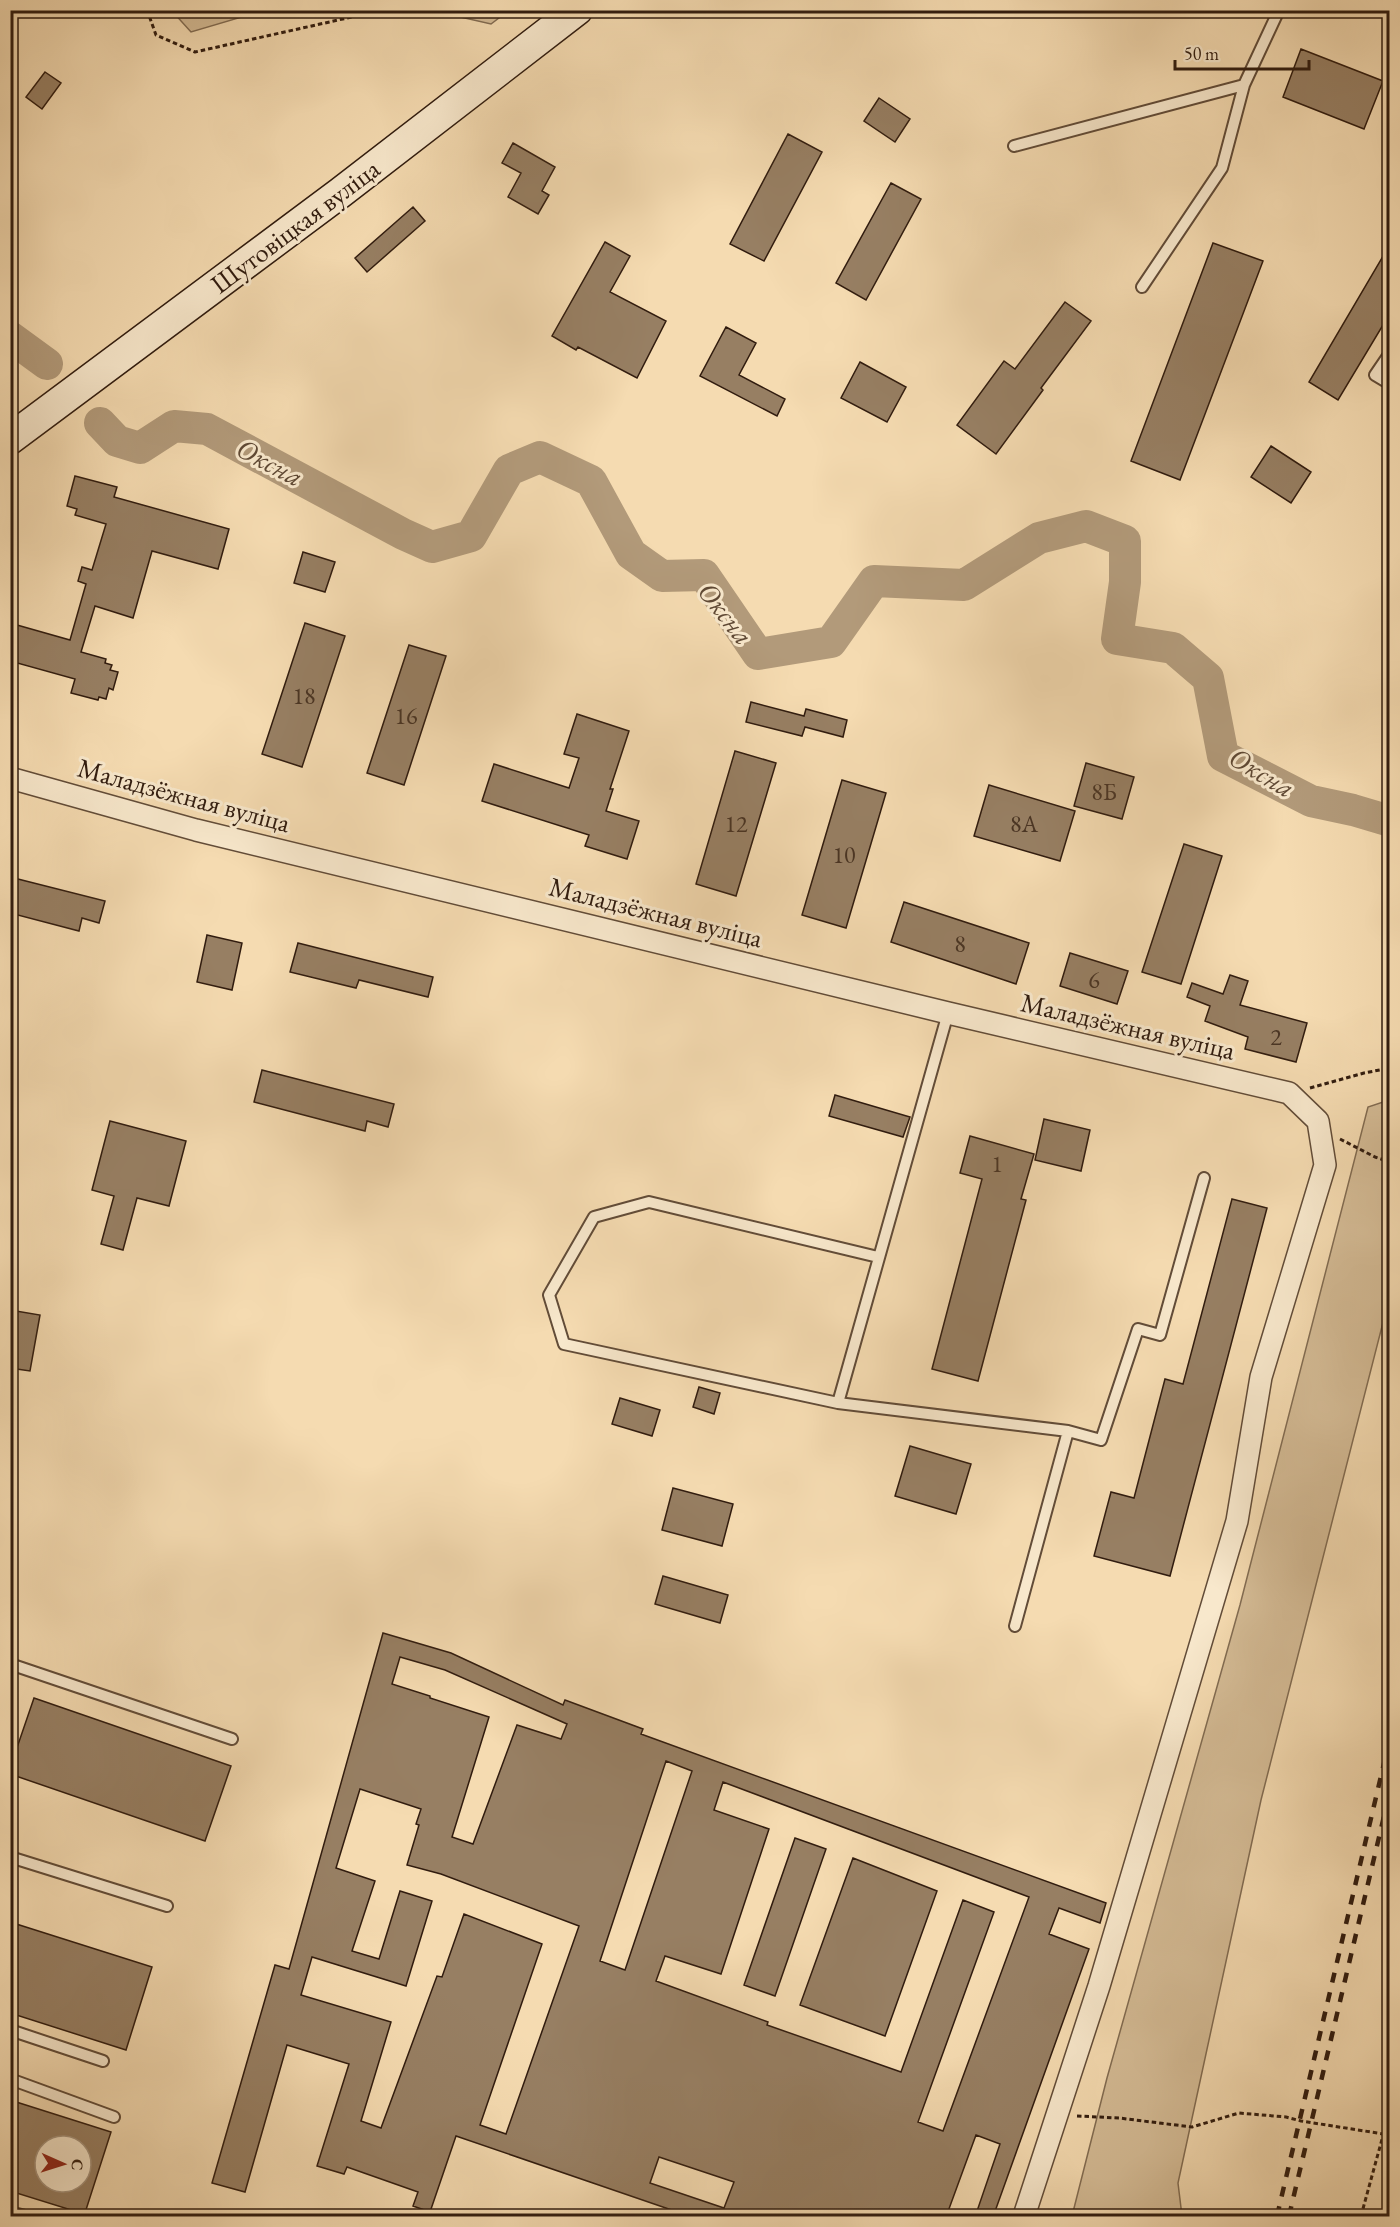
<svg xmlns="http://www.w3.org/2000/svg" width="1400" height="2227" font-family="'EB Garamond',serif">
<rect width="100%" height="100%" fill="#f5dbb1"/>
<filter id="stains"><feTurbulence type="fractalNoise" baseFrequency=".00333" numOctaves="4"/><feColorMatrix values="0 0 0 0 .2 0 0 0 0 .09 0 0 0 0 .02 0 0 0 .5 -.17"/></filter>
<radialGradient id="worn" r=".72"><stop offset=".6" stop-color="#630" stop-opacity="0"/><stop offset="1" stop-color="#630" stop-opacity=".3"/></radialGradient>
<!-- green -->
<path fill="#d4bb95" stroke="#826c52" stroke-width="1.5" d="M172 11H262L191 32Z
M434 11H508L491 24Z
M1389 1100V1299L1261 1800 1178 2183 1182 2216H1072L1107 2078 1240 1605 1368 1107Z"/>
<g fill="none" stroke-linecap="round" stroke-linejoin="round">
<!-- river -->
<path stroke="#b29a7a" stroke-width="32" d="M10 337 47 364
M100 423 117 441 140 448 174 426 207 429 403 534 432 547 471 536 509 470 540 457 591 481 631 554 662 576 704 575 758 654 831 642 874 581 964 585 1039 538 1086 526 1125 541V582L1117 639 1173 648 1208 678 1223 756 1311 801 1353 810 1390 821"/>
</g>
<!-- building -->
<path fill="#977f63" stroke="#311c0f" stroke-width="1.5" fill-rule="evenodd" d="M1301 49 1383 81 1364 129 1283 97Z
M45 72 61 83 42 109 26 97Z
M879 98 910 119 895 142 864 121Z
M788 134 822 152 764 261 730 244Z
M513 143 555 167 542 191 549 195 538 214 508 197 521 173 502 163Z
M891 183 921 199 866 300 836 283Z
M413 207 425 221 367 272 355 258Z
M605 242 630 256 610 292 666 321 637 378 578 347 576 350 552 336Z
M1213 243 1263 261 1180 480 1131 461Z
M1389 246V315L1338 400 1309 382Z
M1065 302 1091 321 1041 388 1043 390 996 454 957 425 1004 361 1015 369Z
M726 327 756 343 739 375 785 399 777 416 700 376Z
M860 362 906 387 887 422 841 398Z
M1271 446 1311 472 1291 503 1251 477Z
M75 476 117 487 114 497 229 529 218 569 152 551 133 618 95 606 81 652 106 659 105 663 112 665 110 670 118 672 113 690 109 688 106 699 99 697 98 700 71 693 75 679 10 661V623L70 640 86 584 78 581 82 567 92 570 106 524 75 515 77 509 67 506Z
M303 552 335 562 325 592 294 583Z
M305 623 345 636 302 767 262 754Z
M409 645 446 656 404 785 367 773Z
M751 702 804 716 806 709 847 720 843 737 805 727 802 736 746 722Z
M577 714 629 731 610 789H613L606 811 639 821 627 859 585 846 589 835 482 801 494 764 569 788 579 758 564 754Z
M735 751 776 763 736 896 696 884Z
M1086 763 1134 777 1122 819 1074 806Z
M842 780 886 793 846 928 802 915Z
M989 785 1075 811 1060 861 974 836Z
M1184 844 1222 856 1181 984 1142 972Z
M10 877 105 901 99 923 82 918 79 931 10 913Z
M904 902 1029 943 1016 984 891 942Z
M207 935 242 943 232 990 197 982Z
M298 943 433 977 428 997 359 980 356 988 290 972Z
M1070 953 1128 971 1117 1004 1060 986Z
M1230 975 1248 981 1240 1005 1307 1023 1296 1062 1245 1049 1248 1037 1205 1021 1210 1006 1187 997 1192 983 1223 994Z
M262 1070 394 1104 388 1127 367 1121 365 1131 254 1102Z
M835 1095 910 1117 903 1137 829 1116Z
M1044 1119 1090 1130 1081 1171 1035 1160Z
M110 1121 186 1141 169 1206 137 1198 123 1250 101 1244 114 1196 92 1190Z
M970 1136 1034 1154 1021 1199 1026 1200 978 1381 932 1369 982 1179 960 1173Z
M1232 1199 1267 1208 1170 1576 1094 1556 1111 1492 1134 1498 1165 1379 1183 1384Z
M10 1310 40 1315 30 1371 10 1368Z
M699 1387 720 1393 714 1414 693 1407Z
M620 1398 660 1410 652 1436 612 1424Z
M910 1446 971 1464 956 1514 895 1496Z
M673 1488 733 1504 722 1546 662 1530Z
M663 1576 728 1595 720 1623 655 1604Z
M383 1633 451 1653 563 1705 565 1700 643 1729 641 1734 1106 1903 1100 1923 1059 1908 1049 1934 1089 1949 993 2217H975L1000 2144 976 2135 946 2217H819L804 2211 803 2217H692L456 2136 430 2212 413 2206 418 2192 347 2167 344 2174 317 2166 349 2064 287 2045 245 2192 212 2183 275 1965 289 1969ZM400 1657 445 1670 567 1724 561 1739 517 1725 473 1844 452 1837 489 1717 430 1698V1696L392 1684ZM666 1761 692 1771 625 1970 600 1961ZM723 1782 1029 1897 943 2131 918 2122 994 1912 963 1900 901 2072 767 2025 768 2022 656 1981 665 1956 721 1974 769 1829 714 1810ZM360 1789 421 1809 416 1824 419 1825 407 1865 441 1874 579 1926 506 2134 480 2125 542 1944 464 1914 442 1977 437 1976 381 2128 361 2121 391 2022 301 1995 312 1957 406 1986 432 1901 400 1891 379 1959 352 1951 375 1881 336 1868ZM659 2157 734 2182 724 2208 650 2183Z
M34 1698 231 1766 205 1841 10 1774V1768Z
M795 1838 826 1849 775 1996 744 1985Z
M853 1858 937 1891 885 2036 800 2005Z
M10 1922 152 1967 126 2050 10 2013Z
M10 2100 111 2132 84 2216H81V2213L10 2191ZM45 2146H81V2182H45Z"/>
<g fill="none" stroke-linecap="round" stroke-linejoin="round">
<defs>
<path id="service" d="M1014 146 1244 85 1279 10
M1142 287 1222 168 1244 85
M1390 353 1375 375 1390 384
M878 1257 649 1202 594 1217 549 1295 564 1344 838 1403 948 1013
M838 1403 1068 1431 1101 1440 1138 1329 1160 1335 1204 1178
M1015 1626 1068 1431
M10 1664 232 1739
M10 1857 167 1906
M10 2030 103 2061
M10 2079 114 2117
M10 2212 25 2216"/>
<path id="minor" d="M10 778 196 830 948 1013 1289 1093 1318 1121 1325 1165 1261 1377 1237 1521 1099 1986 1024 2216"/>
<path id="secondary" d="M10 439 340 193 577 10"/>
</defs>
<!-- service casing -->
<use href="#service" stroke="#624c38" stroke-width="14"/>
<!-- minor casing -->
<use href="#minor" stroke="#624c38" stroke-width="24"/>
<!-- secondary casing -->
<use href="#secondary" stroke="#311c0f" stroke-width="33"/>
<!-- path -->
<path stroke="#311c0f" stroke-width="3" stroke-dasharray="4.5 3" stroke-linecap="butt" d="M147 10 156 35 195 52 383 10
M1310 1088 1364 1073 1390 1068
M1340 1139 1375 1157 1390 1162
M1077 2116 1119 2118 1192 2127 1239 2113 1286 2117 1301 2121 1390 2135
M1361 2216 1390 2110"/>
<!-- service -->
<use href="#service" stroke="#f8e8cc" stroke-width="10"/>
<!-- minor -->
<use href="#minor" stroke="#f8e8cc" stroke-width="21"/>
<!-- secondary -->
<use href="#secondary" stroke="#f8e8cc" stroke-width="30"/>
<!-- rail -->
<path stroke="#311c0f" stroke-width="4.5" stroke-dasharray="10 10" stroke-linecap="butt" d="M1277 2216 1390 1738
M1289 2216 1390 1791"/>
</g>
<g text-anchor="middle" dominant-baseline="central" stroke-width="6" stroke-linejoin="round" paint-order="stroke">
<!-- number labels -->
<g font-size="24" fill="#4a3524">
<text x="304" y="695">18</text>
<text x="406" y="715">16</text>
<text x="1104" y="791">8Б</text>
<text x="736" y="823">12</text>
<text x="1024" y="823">8А</text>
<text x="844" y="854">10</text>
<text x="960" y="943">8</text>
<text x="1094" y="979">6</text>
<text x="1276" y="1036">2</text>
<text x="997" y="1163">1</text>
</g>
<!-- street labels -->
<g font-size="27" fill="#311c0f" stroke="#f8e8cc">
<text transform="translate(295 226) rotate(-37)">Шутовіцкая вуліца</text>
<text transform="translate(184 795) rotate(15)">Маладзёжная вуліца</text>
<text transform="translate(656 912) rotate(14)">Маладзёжная вуліца</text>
<text transform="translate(1128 1026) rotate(13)">Маладзёжная вуліца</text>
</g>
<!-- water labels -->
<g font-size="28" font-style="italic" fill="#5e4834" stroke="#f8e8cc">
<text transform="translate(270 462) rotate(28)">Оксна</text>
<text transform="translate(726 613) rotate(52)">Оксна</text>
<text transform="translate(1262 772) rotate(31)">Оксна</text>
</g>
</g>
<!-- margin -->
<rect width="1400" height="2227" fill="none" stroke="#f5dbb1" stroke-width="36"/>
<rect x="12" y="12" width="1376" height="2203" fill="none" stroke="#311c0f" stroke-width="3"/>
<rect x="18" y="18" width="1364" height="2191" fill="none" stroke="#311c0f" stroke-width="1.5"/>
<!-- north arrow -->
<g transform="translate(63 2164) rotate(93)"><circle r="28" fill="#f8e8cc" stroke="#a89680" stroke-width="1.5"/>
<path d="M0-4.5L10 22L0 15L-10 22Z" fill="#8f2418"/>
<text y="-9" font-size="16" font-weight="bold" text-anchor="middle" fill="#311c0f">С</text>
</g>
<!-- scale -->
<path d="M1175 60v9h134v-9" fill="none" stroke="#311c0f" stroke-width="3"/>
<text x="1184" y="60" font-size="18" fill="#311c0f" stroke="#f8e8cc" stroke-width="4.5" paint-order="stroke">50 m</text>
<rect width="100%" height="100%" filter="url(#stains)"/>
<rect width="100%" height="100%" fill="url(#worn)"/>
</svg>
